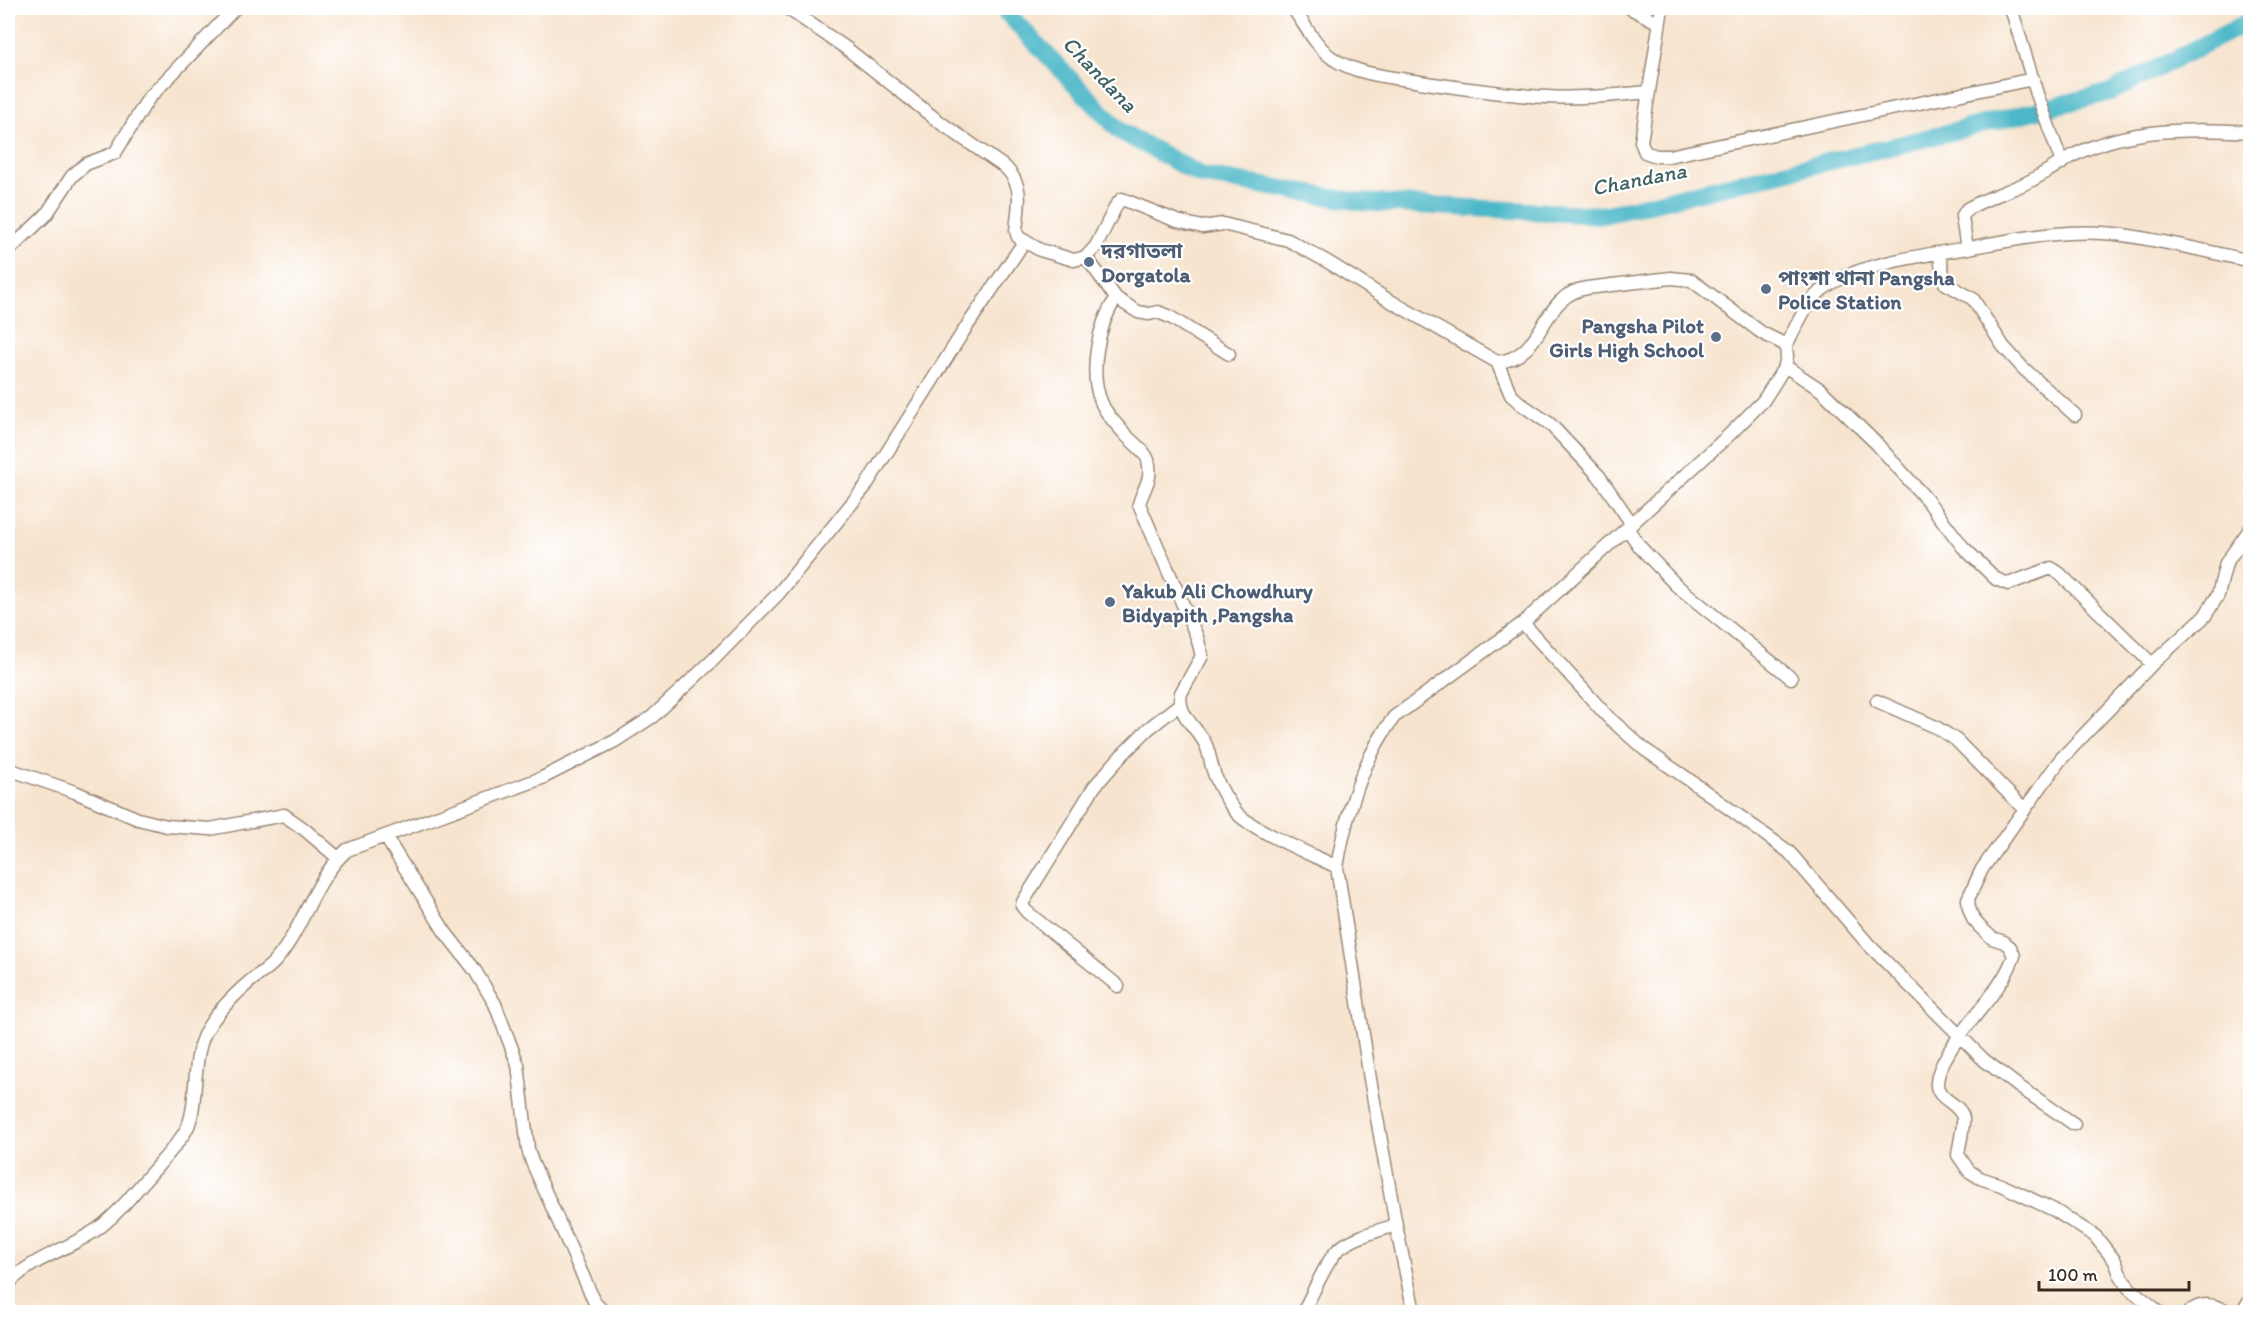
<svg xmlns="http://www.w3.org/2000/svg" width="2258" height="1320" font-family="Itim,'Noto Sans Bengali',sans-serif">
<rect width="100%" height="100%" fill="#fff"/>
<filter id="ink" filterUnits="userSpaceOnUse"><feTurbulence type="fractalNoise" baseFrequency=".0167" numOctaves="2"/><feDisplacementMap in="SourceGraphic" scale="12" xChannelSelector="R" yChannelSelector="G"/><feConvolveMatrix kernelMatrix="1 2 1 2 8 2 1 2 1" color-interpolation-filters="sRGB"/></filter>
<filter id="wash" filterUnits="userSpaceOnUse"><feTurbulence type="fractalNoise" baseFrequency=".008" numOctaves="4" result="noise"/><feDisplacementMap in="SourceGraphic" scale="24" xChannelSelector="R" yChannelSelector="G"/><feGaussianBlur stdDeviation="1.35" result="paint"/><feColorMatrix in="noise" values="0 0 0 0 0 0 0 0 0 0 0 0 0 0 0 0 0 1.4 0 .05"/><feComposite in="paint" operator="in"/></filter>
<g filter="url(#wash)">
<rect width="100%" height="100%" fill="#f7e4cf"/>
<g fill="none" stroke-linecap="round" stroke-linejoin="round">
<!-- river -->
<path stroke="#4bb7c8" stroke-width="18" d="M1004 8 1006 12 1120 131 1200 175 1360 202 1603 215 1890 147 2111 92 2250 21"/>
</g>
</g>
<g filter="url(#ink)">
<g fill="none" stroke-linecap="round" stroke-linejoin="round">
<defs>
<path id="minor" d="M787 8 846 48 938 121 1006 168C1025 187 1018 206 1016 231L1018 237 1040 250 1074 260 1086 257 1096 246 1117 204 1122 199 1177 221 1202 227 1223 224 1288 240 1328 262 1387 299 1497 362C1546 358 1539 295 1587 288L1671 278 1691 280 1762 333 1786 345C1797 326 1805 303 1823 289 1854 265 1923 255 1962 249 2012 240 2066 228 2116 234 2161 240 2206 251 2250 261
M1293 8C1304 24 1316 46 1332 58 1357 75 1391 77 1420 82 1462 88 1505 95 1547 97 1581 99 1614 95 1648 92
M1630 8 1659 23
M1662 8 1641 142 1645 152 1656 156H1669L2033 79
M2011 8 2037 94 2062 163
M1967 248 1962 217 1967 209C1986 198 2007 192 2026 183 2043 175 2058 164 2074 155 2127 128 2192 128 2250 132
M8 251 46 215 72 176 86 164 115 153 148 99 235 8
M1939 253 1945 283 1973 299 2003 346 2023 368 2075 415
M1086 257 1116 298C1098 325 1088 373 1102 404 1106 414 1116 424 1124 433 1131 442 1145 450 1148 460 1153 480 1144 486 1139 504L1197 637 1202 656 1181 693C1176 715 1198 728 1206 745 1210 755 1211 766 1215 776 1220 788 1228 802 1236 812 1250 829 1315 856 1337 867
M1116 298 1138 312 1149 314 1158 312 1170 317 1229 354
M1497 362 1511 395 1521 404 1550 424 1599 476 1632 524
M1785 366 1821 390 1877 444 1927 500 1963 547 1996 579 2008 584 2051 568 2059 573 2152 664
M1627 528 1640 547 1676 585 1791 678
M1523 623 1608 717 1644 749 1688 779 1789 852 1868 944 1984 1060 2018 1086 2074 1124
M1877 701 1936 727 1956 740 2024 809
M8 769 75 792 138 819 167 826 210 829 284 815 304 829 338 858
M385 836 445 932 474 969 495 1004 518 1065 528 1149 532 1162 595 1303 604 1312
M1118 986 1027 912 1022 906 1023 902 1094 787 1121 756 1148 729 1180 704
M8 1284C32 1258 67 1250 96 1230 116 1216 131 1196 147 1178 160 1163 174 1149 185 1132 199 1110 191 1064 204 1035 213 1016 232 997 248 983 257 975 268 970 276 960 304 927 314 879 347 850L542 778 615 741 652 717 711 662 779 593 865 487 963 332 1024 242
M1303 1312C1312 1296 1327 1258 1340 1248 1356 1236 1378 1231 1396 1225
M1414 1312 1396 1225 1370 1079 1337 867C1346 814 1362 760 1394 717L1523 623 1729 435 1763 401 1772 387 1785 366 1787 356 1786 345
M2159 1312 2129 1288 2120 1274 2115 1261 2095 1236 2054 1210 2001 1185 1980 1178 1969 1171 1958 1155C1959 1144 1964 1129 1963 1118 1960 1102 1935 1100 1937 1082 1938 1072 1944 1060 1949 1052 1968 1019 2002 991 2014 956L2010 947 2004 942 1992 938 1980 927 1973 919 1969 908 1968 899 1982 869 2060 760 2152 664 2205 616 2218 595 2226 563 2250 529
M2189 1312C2205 1300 2214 1306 2231 1312
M2242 1312 2250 1300"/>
</defs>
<!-- minor casing -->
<use href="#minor" stroke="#998776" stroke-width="15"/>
<!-- minor -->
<use href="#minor" stroke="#fff" stroke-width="12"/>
</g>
</g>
<!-- markers -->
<g fill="#5c6f8a" stroke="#fff" stroke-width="2">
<circle cx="1089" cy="262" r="6"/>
<circle cx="1766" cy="289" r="6"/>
<circle cx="1716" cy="337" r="6"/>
<circle cx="1110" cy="602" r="6"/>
</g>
<g text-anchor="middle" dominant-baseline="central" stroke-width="4.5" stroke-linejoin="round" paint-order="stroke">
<!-- service labels -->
<g font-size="21" font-weight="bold" fill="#4e5e75" stroke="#fff" text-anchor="start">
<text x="1101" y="250">দরগাতলা<tspan x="1101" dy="24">Dorgatola</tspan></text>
<text x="1778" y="277">পাংশা থানা Pangsha<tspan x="1778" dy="24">Police Station</tspan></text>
<text x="1704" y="325" text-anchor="end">Pangsha Pilot<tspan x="1704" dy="24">Girls High School</tspan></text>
<text x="1122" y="590">Yakub Ali Chowdhury<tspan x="1122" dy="24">Bidyapith ,Pangsha</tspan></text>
</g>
<!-- water labels -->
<g font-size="22" font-style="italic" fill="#416262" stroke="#fff">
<text transform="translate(1100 74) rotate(46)">Chandana</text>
<text transform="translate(1639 179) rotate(-11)">Chandana</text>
</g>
</g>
<!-- margin -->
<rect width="2258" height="1320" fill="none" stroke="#fff" stroke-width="30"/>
<!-- scale -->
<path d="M2039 1281v9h150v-9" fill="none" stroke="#3b2a1e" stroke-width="3"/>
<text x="2048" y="1281" font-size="18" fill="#3b2a1e" stroke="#ffffff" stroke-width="4.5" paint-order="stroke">100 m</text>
</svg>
